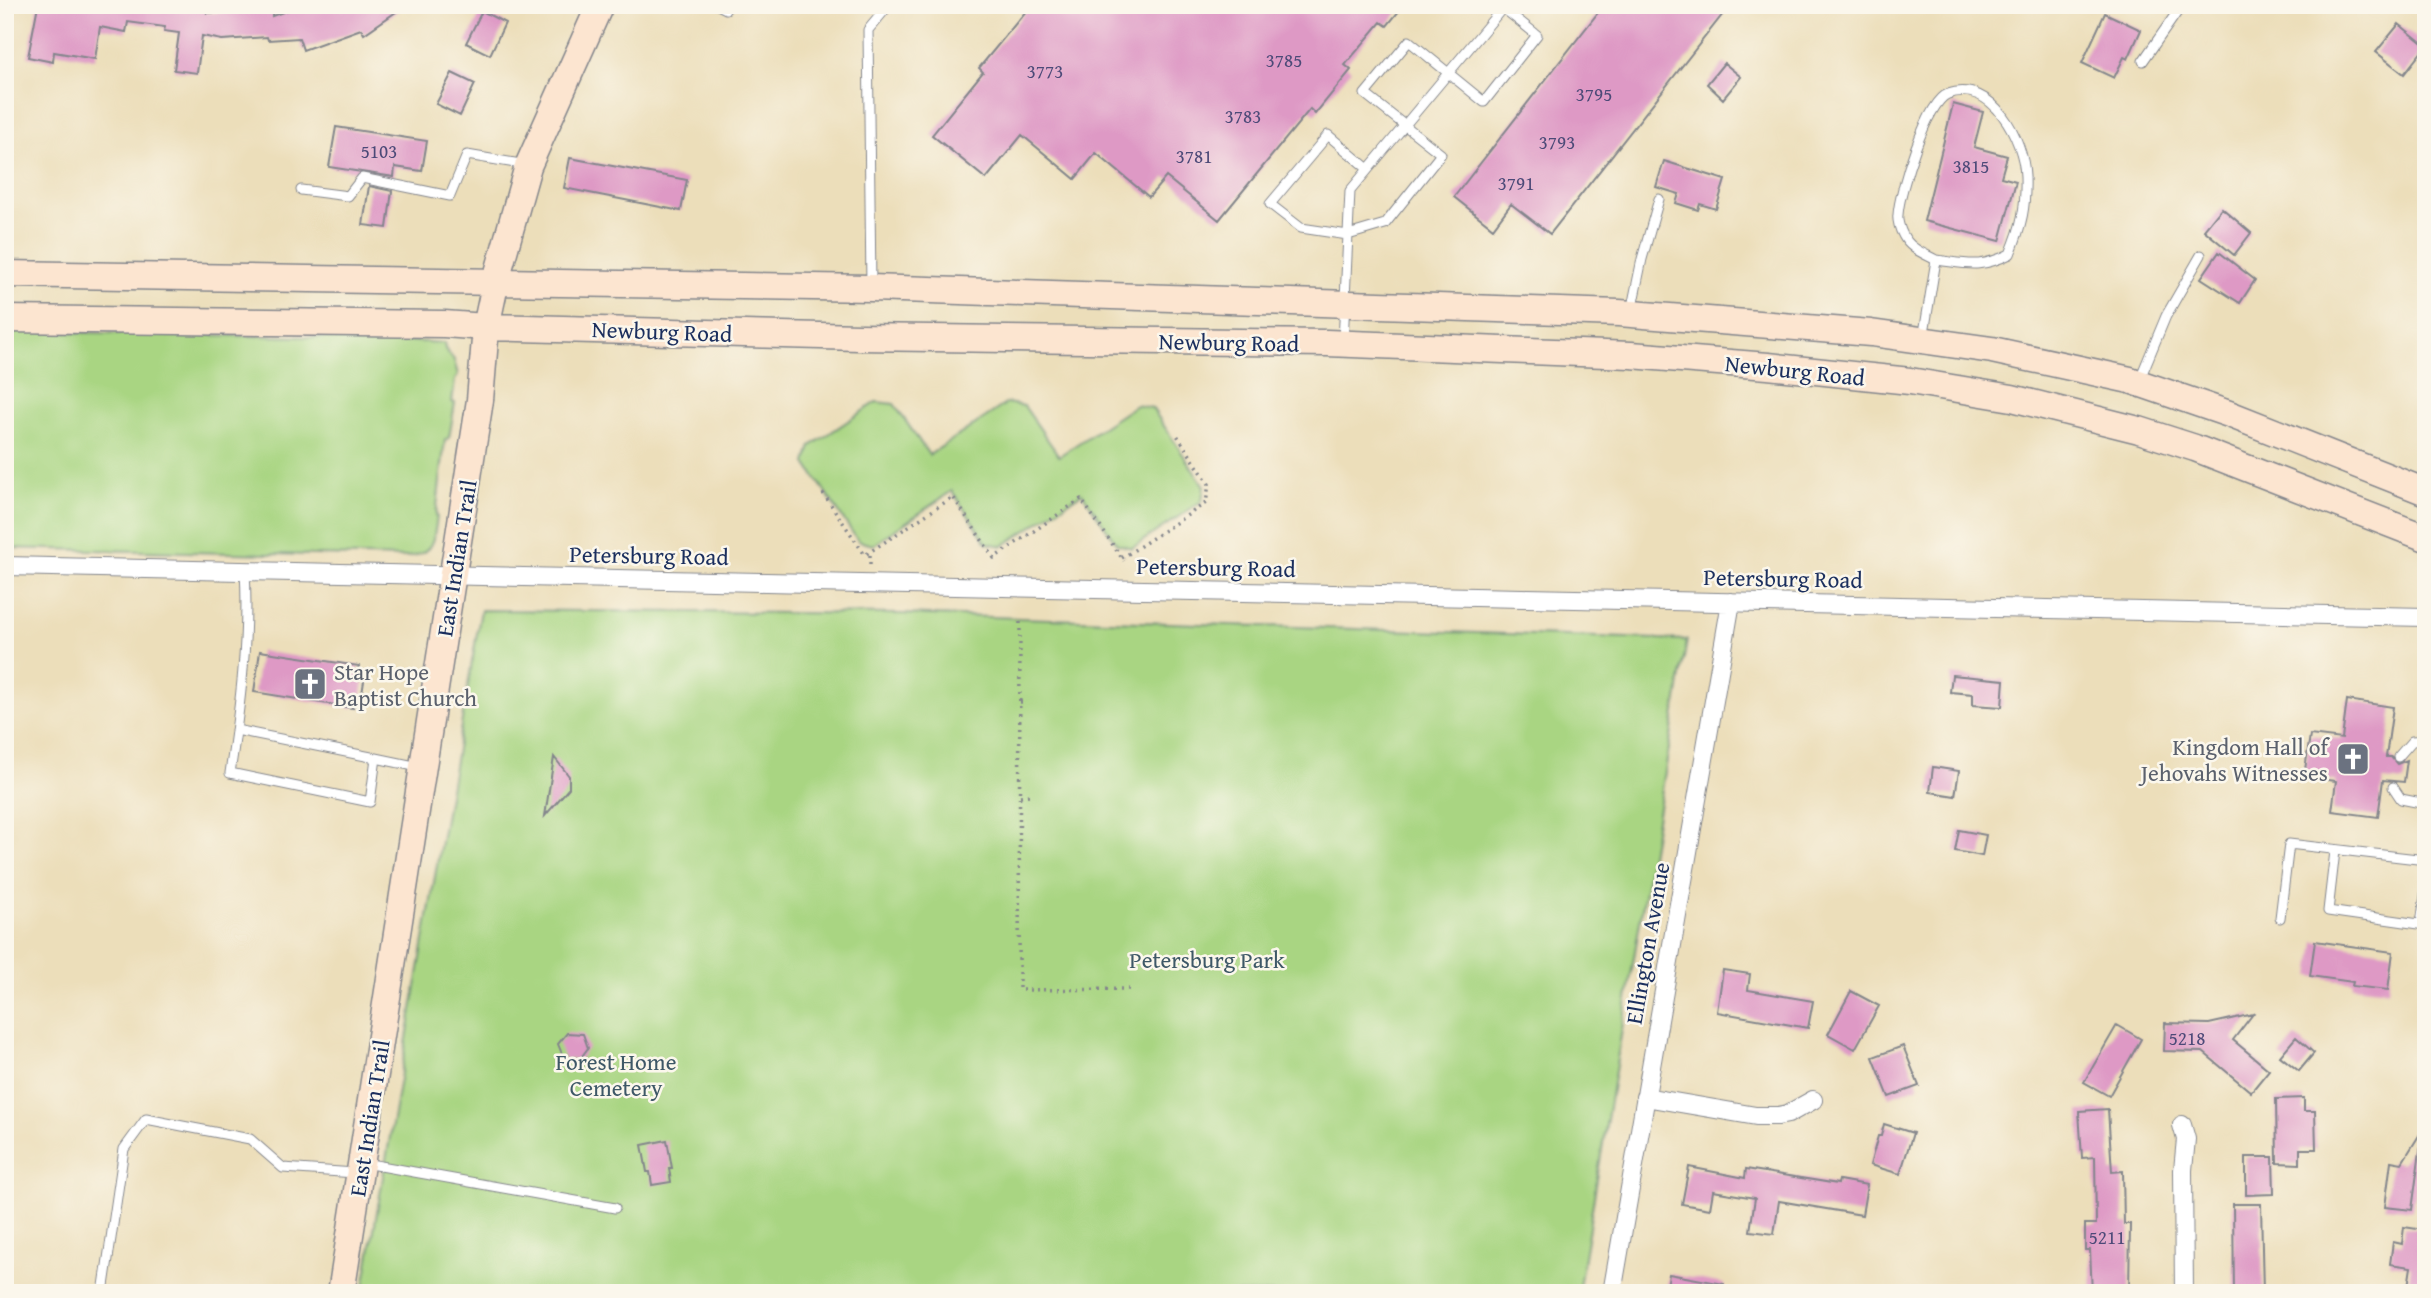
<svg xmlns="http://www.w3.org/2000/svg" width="2431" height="1298" font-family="'Gentium Book Plus',serif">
<rect width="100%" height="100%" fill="#fbf7ec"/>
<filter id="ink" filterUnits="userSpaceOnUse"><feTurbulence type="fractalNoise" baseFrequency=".0143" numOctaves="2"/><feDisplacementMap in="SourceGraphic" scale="14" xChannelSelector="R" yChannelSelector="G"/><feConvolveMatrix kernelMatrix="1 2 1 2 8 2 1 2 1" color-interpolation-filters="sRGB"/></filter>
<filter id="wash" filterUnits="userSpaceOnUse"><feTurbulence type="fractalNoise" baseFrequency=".00686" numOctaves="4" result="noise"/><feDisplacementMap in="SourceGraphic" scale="28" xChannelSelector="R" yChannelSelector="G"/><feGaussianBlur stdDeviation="1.57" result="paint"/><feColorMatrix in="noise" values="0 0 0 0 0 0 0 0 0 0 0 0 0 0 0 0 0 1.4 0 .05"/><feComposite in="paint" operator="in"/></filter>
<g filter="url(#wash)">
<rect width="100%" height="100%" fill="#ecdeba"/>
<!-- green -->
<path fill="#a9d582" stroke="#628270" stroke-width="2" d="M5 331 355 338 444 343 445 349 454 360 458 375 455 380 452 402 455 403 449 438 445 440 436 515 437 516C434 539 434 555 406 557L5 548Z
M876 402 894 404 929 455 1007 403 1024 406 1059 456 1136 405 1152 408 1204 486 1202 501 1132 548 1117 544 1082 493 1003 546 987 543 952 491 873 545 858 541 806 463 811 446Z
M481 610 899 614 1687 640 1578 1293H363Z"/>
<g id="blocks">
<!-- building -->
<path fill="#de99c5" d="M38 5H199L208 7 207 13 272 9V16L302 5H406L364 34 361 29 303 50 299 38 268 40 267 37 222 40 202 36 197 73 174 70 179 33 164 31 165 27 128 22 126 32 100 27 95 59 54 52 53 62 28 57Z
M1031 5H1404L1387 26 1381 22 1345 65 1351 70 1315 114 1310 109 1219 220 1166 177 1149 197 1096 153 1075 179 1022 135 986 179 932 135 983 72 979 68Z
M1604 5H1730L1550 234 1511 204 1493 228 1454 197Z
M482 11 505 23 490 55 466 43Z
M2105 13 2141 30 2128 59 2124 57 2114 78 2082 63Z
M2399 24 2426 46 2404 74 2376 52Z
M1724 63 1741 77 1723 99 1707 84Z
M452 73 475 84 460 116 436 104Z
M1953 104 1983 112 1974 147 2007 156 2001 177 2016 181 2000 241 1924 221Z
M336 127 427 141 422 171 395 167 394 177 329 167Z
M570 158 687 180 681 211 564 188Z
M1664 161 1725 180 1716 209 1700 204 1698 210 1676 203 1679 194 1656 187Z
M369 186 392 191 387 228 363 225Z
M2222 208 2251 233 2234 255 2204 230Z
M2219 252 2255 280 2240 303 2201 278Z
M260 651 359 666 357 674 365 675 361 700 355 699 353 708 254 692Z
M1952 675 2004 680 2002 707 1973 705V694L1950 692Z
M2347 700 2393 707 2386 757H2391L2397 764 2407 760 2404 782 2383 780 2378 817 2332 811 2336 781 2304 777 2310 735 2342 739Z
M554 757 569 776V788L545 816Z
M1933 767 1959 771 1955 796 1930 792Z
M1959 830 1986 835 1982 856 1955 851Z
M2315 941 2393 952 2388 990 2352 986 2353 982 2310 976Z
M1723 970 1750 974 1748 990 1813 1001 1808 1028 1717 1012Z
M1851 991 1879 1006 1855 1049 1828 1034Z
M2253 1014 2233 1040 2269 1070 2251 1092 2203 1052 2164 1051 2165 1023 2209 1024Z
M2117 1025 2141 1039 2109 1096 2084 1082Z
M567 1033 583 1034 588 1048 579 1060 564 1059 558 1044Z
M2296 1037 2314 1053 2299 1071 2280 1056Z
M1903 1046 1919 1086 1889 1097 1873 1057Z
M2304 1098V1111H2315L2316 1149H2300V1164L2277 1163 2276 1099Z
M2108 1109 2112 1172 2123 1171 2124 1224H2130L2129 1293H2092L2090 1250H2085V1224H2096L2095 1157 2082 1158 2079 1111Z
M1884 1124 1913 1133 1900 1174 1870 1165 1878 1136H1881Z
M2423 1129 2412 1210 2385 1207 2391 1161 2402 1163Z
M667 1140 672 1168H669L671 1182 652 1185 650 1172H647L642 1145Z
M2246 1157H2273L2274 1194 2246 1195Z
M1689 1167 1745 1178 1746 1169 1838 1184 1839 1180 1867 1185 1862 1215 1779 1201 1774 1234 1750 1231 1755 1198 1713 1191 1710 1209 1682 1204Z
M2233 1204H2261L2263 1293H2234Z
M2404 1227 2424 1230V1233L2426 1234V1293H2407L2411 1267 2390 1264 2393 1242 2402 1244Z
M1669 1274 1724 1284 1723 1293H1666Z"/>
</g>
</g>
<g filter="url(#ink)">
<use href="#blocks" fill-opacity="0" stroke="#84868c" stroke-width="2"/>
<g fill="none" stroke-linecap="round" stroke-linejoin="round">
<defs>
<path id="lane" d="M718 5 726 9 728 5
M2143 61 2182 5
M1368 169 1328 135 1270 204 1301 228 1348 235 1385 224 1441 154 1365 94 1409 41 1484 102 1537 35 1503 8
M301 190 348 196 362 178 450 196 467 155 527 165
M871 286 868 30 889 5
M1631 312 1642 259 1659 199
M1923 339 1936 260C1969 264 1979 269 2010 254 2022 225 2026 207 2025 176 2024 140 1992 78 1948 94 1927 101 1899 192 1898 215 1897 220 1900 230 1903 235 1910 249 1923 253 1936 260
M1343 343 1350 191 1505 5
M2139 381 2166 316 2201 255
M236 730 376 758 370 802 230 773C240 707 249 638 245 571
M2398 757 2412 741 2426 740
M376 758 419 767
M2393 787 2401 799 2426 804
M2335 851 2328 911 2426 925
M2280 918 2289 844 2426 860
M2421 924 2426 888
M364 1163 615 1208
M103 1293 124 1149 146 1119 250 1139 283 1168 355 1173"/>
<path id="street" d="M5 566 2426 617
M1645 1097 1756 1116H1778L1788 1114 1813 1100
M2182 1125 2186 1139 2183 1170 2184 1293
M1612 1293 1731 602"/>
<path id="secondary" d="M5 274 871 288 1619 313 1871 333 1992 350 2130 380 2229 414 2426 492
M5 319 444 324 486 327 859 337 1327 343 1631 355 1768 366 1910 381 2012 398 2139 430 2195 448 2426 538
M341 1293 480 400 486 327 496 280 528 166 600 5"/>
</defs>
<!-- lane casing -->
<use href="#lane" stroke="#84868c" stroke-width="11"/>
<!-- street casing -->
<use href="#street" stroke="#84868c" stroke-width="20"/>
<!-- secondary casing -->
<use href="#secondary" stroke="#84868c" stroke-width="29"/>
<!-- path -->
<path stroke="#84868c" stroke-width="3.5" stroke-dasharray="2 5" stroke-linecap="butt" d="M823 493 865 555 953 497 994 558 1081 499 1124 561
M870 555V567
M1122 558 1206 503 1209 484 1175 432
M1020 622 1019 990 1133 989
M1020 702H1027
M1020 796 1029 795"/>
<!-- lane -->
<use href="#lane" stroke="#fff" stroke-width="9"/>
<!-- street -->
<use href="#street" stroke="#fff" stroke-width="18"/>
<!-- secondary -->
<use href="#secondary" stroke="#fce5d0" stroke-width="26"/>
</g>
</g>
<!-- icons -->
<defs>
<symbol id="church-square" viewBox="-11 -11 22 22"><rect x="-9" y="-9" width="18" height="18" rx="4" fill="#6b7280" stroke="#fbf7ec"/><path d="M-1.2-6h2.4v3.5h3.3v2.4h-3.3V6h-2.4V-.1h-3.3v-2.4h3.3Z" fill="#fff"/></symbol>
</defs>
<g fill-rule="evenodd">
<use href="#church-square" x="291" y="665" width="38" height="38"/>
<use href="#church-square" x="2334" y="740" width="38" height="38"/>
</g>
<g text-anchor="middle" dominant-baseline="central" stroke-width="5" stroke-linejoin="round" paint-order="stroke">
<!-- number labels -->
<g font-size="19" fill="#4c4a78">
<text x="1284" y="60">3785</text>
<text x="1045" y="71">3773</text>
<text x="1594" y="94">3795</text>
<text x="1243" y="116">3783</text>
<text x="1557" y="142">3793</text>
<text x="379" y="151">5103</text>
<text x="1194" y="156">3781</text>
<text x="1971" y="166">3815</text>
<text x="1516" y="183">3791</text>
<text x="2187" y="1038">5218</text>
<text x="2107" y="1237">5211</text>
</g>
<!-- street labels -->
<g font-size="23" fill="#1b2f5e" stroke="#fbf7ec">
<text transform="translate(662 331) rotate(2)">Newburg Road</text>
<text transform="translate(1229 342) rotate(1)">Newburg Road</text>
<text transform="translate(1795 370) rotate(6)">Newburg Road</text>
<text transform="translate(649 555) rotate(1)">Petersburg Road</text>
<text transform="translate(456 558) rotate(-81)">East Indian Trail</text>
<text transform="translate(1216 567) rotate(1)">Petersburg Road</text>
<text transform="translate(1783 578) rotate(1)">Petersburg Road</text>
<text transform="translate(1647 943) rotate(-80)">Ellington Avenue</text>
<text transform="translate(369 1118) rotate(-81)">East Indian Trail</text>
</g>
<!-- worship labels -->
<g font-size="23" fill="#5b616d" stroke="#fbf7ec" text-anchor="start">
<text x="334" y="671">Star Hope<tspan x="334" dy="26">Baptist Church</tspan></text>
<text x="2328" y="746" text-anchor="end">Kingdom Hall of<tspan x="2328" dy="26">Jehovahs Witnesses</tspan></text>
</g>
<!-- park labels -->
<g font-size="23" fill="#3e5867" stroke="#fbf7ec">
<text x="1207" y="959">Petersburg Park</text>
<text x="616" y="1061">Forest Home<tspan x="616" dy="26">Cemetery</tspan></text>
</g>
</g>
<!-- margin -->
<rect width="2431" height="1298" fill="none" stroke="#fbf7ec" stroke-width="28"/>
</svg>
